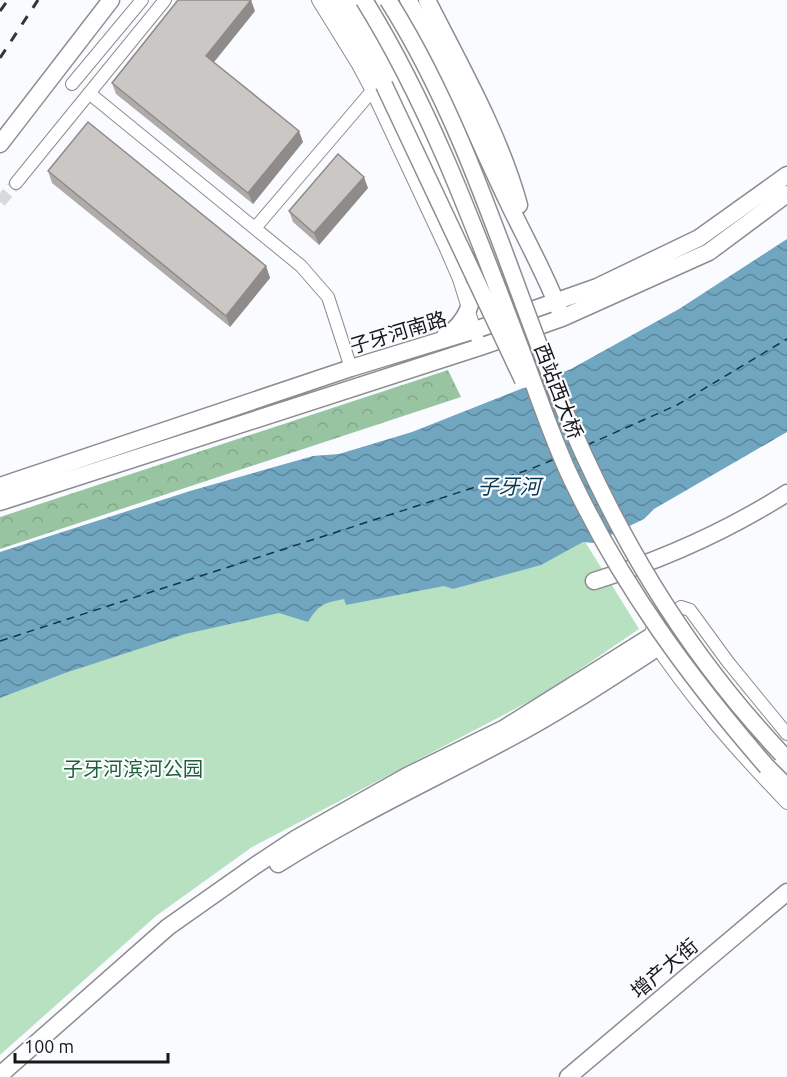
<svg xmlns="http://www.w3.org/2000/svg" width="787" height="1077" font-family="Ubuntu,'Noto Sans SC',sans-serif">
<defs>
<pattern id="forest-crowns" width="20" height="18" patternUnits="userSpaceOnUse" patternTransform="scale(1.5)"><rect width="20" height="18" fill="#98c4a2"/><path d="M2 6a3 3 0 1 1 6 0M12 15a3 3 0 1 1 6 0" fill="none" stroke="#82a88b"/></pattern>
<pattern id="water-waves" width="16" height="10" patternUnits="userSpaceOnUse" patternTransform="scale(1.5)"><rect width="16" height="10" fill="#71a6c1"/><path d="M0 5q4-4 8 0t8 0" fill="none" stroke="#5c869c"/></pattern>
</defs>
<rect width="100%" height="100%" fill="#fafbff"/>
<!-- forest -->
<path fill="url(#forest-crowns)" d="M448 370 461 397 0 549V517Z"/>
<!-- park -->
<path fill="#b7e1c0" d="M571 519 639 629 545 693 252 847 156 916 0 1055V668Z"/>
<!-- water -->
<path fill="url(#water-waves)" d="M787 239V432L654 509 644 519 594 543 583 542 541 565 453 589 444 586 346 605 344 599C324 603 319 604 308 622L279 613 185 634 65 673 0 698V552L190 491 313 456 339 454 412 432 571 369 679 309Z"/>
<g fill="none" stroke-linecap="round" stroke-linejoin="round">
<!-- ferry -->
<path stroke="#09384c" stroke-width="1.5" stroke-dasharray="8 6" stroke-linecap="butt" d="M587 445 677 405 787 339
M0 641 528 470 555 459"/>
<!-- street-tunnel -->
<path stroke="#d8d9dc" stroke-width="12" stroke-dasharray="12 6" stroke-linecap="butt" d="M0 202 16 183"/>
<defs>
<path id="street" d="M318 0 357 63 372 91 446 249 459 279 480 347
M72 84 142 0
M89 93 301 266 328 297 351 368
M16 183 165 0
M255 228 372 91
M787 734 728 662 690 610 681 607 654 623 650 637C690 698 737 751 787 803"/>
<path id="secondary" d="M332 0 384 85
M349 0C405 87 441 183 483 277
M408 0C447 64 475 133 507 200 525 238 545 273 560 312
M427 0C461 67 499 133 519 205
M0 144 111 0
M445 336C468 323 474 298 476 273
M0 486 351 368 475 330 597 287 699 238 787 175
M0 502 480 347 562 318 709 252 787 194
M594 581C662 560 727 531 787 493
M767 767 787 787
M278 864C352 817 432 780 510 738 561 711 609 679 657 648
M0 1075 168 927 256 865 297 838 407 776 503 729 650 637
M568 1077 787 892"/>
</defs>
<!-- street casing -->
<use href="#street" stroke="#8c8d90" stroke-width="14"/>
<!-- secondary casing -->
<use href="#secondary" stroke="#8c8d90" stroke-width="19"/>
<!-- street -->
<use href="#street" stroke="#fff" stroke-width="12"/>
<!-- secondary -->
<use href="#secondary" stroke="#fff" stroke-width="16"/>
<!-- rail -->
<path stroke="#353536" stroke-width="3" stroke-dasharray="10 10" stroke-linecap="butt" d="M0 11 8 0
M0 58 38 0"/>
<defs>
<path id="secondary-bridge" d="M364 0C431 108 475 229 520 347 537 391 551 436 571 478 622 586 689 677 767 767
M388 0C465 122 505 262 558 395 613 530 682 648 782 754
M384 85 523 380"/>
</defs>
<!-- secondary-bridge casing -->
<use href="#secondary-bridge" stroke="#8c8d90" stroke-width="19" stroke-linecap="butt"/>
<!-- secondary-bridge -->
<use href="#secondary-bridge" stroke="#fff" stroke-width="16"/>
</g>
<!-- wall -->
<path fill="#afaba9" d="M255 11 214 62 303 142 253 204 116 94 112 83Z
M48 171 266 266 270 278 230 327 52 183Z
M368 188 319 245 293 222 289 211Z"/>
<!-- shaded-wall -->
<path fill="#8e8b8a" d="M251 0 255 11 210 67 206 56Z
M299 131 303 142 253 204 248 193Z
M364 177 368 188 319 245 314 233Z
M266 266 270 278 230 327 226 316Z"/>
<!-- building -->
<path fill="#cbc7c5" stroke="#8e8b8a" stroke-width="1.5" d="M178 0H251L206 56 299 131 248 193 112 83Z
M88 122 266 266 226 316 48 171Z
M338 154 364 177 314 233 289 211Z"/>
<g text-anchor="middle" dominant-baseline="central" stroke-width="4.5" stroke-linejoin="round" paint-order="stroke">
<!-- street labels -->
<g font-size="20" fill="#181819" stroke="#fafbff">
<text transform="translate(398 332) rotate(-17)">子牙河南路</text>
<text transform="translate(559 391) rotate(69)">西站西大桥</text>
<text transform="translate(664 968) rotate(-40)">增产大街</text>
</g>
<!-- park labels -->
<g font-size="20" fill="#1f6237" stroke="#fafbff">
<text x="133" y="768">子牙河滨河公园</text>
</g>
<!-- water labels -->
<g font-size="21" font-style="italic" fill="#09384c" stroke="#fafbff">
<text x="509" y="486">子牙河</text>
</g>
</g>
<!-- scale -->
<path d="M15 1053v9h153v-9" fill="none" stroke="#181819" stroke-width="3"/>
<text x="24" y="1053" font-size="18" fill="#181819" stroke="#fafbff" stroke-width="4.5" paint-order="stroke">100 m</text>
</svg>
